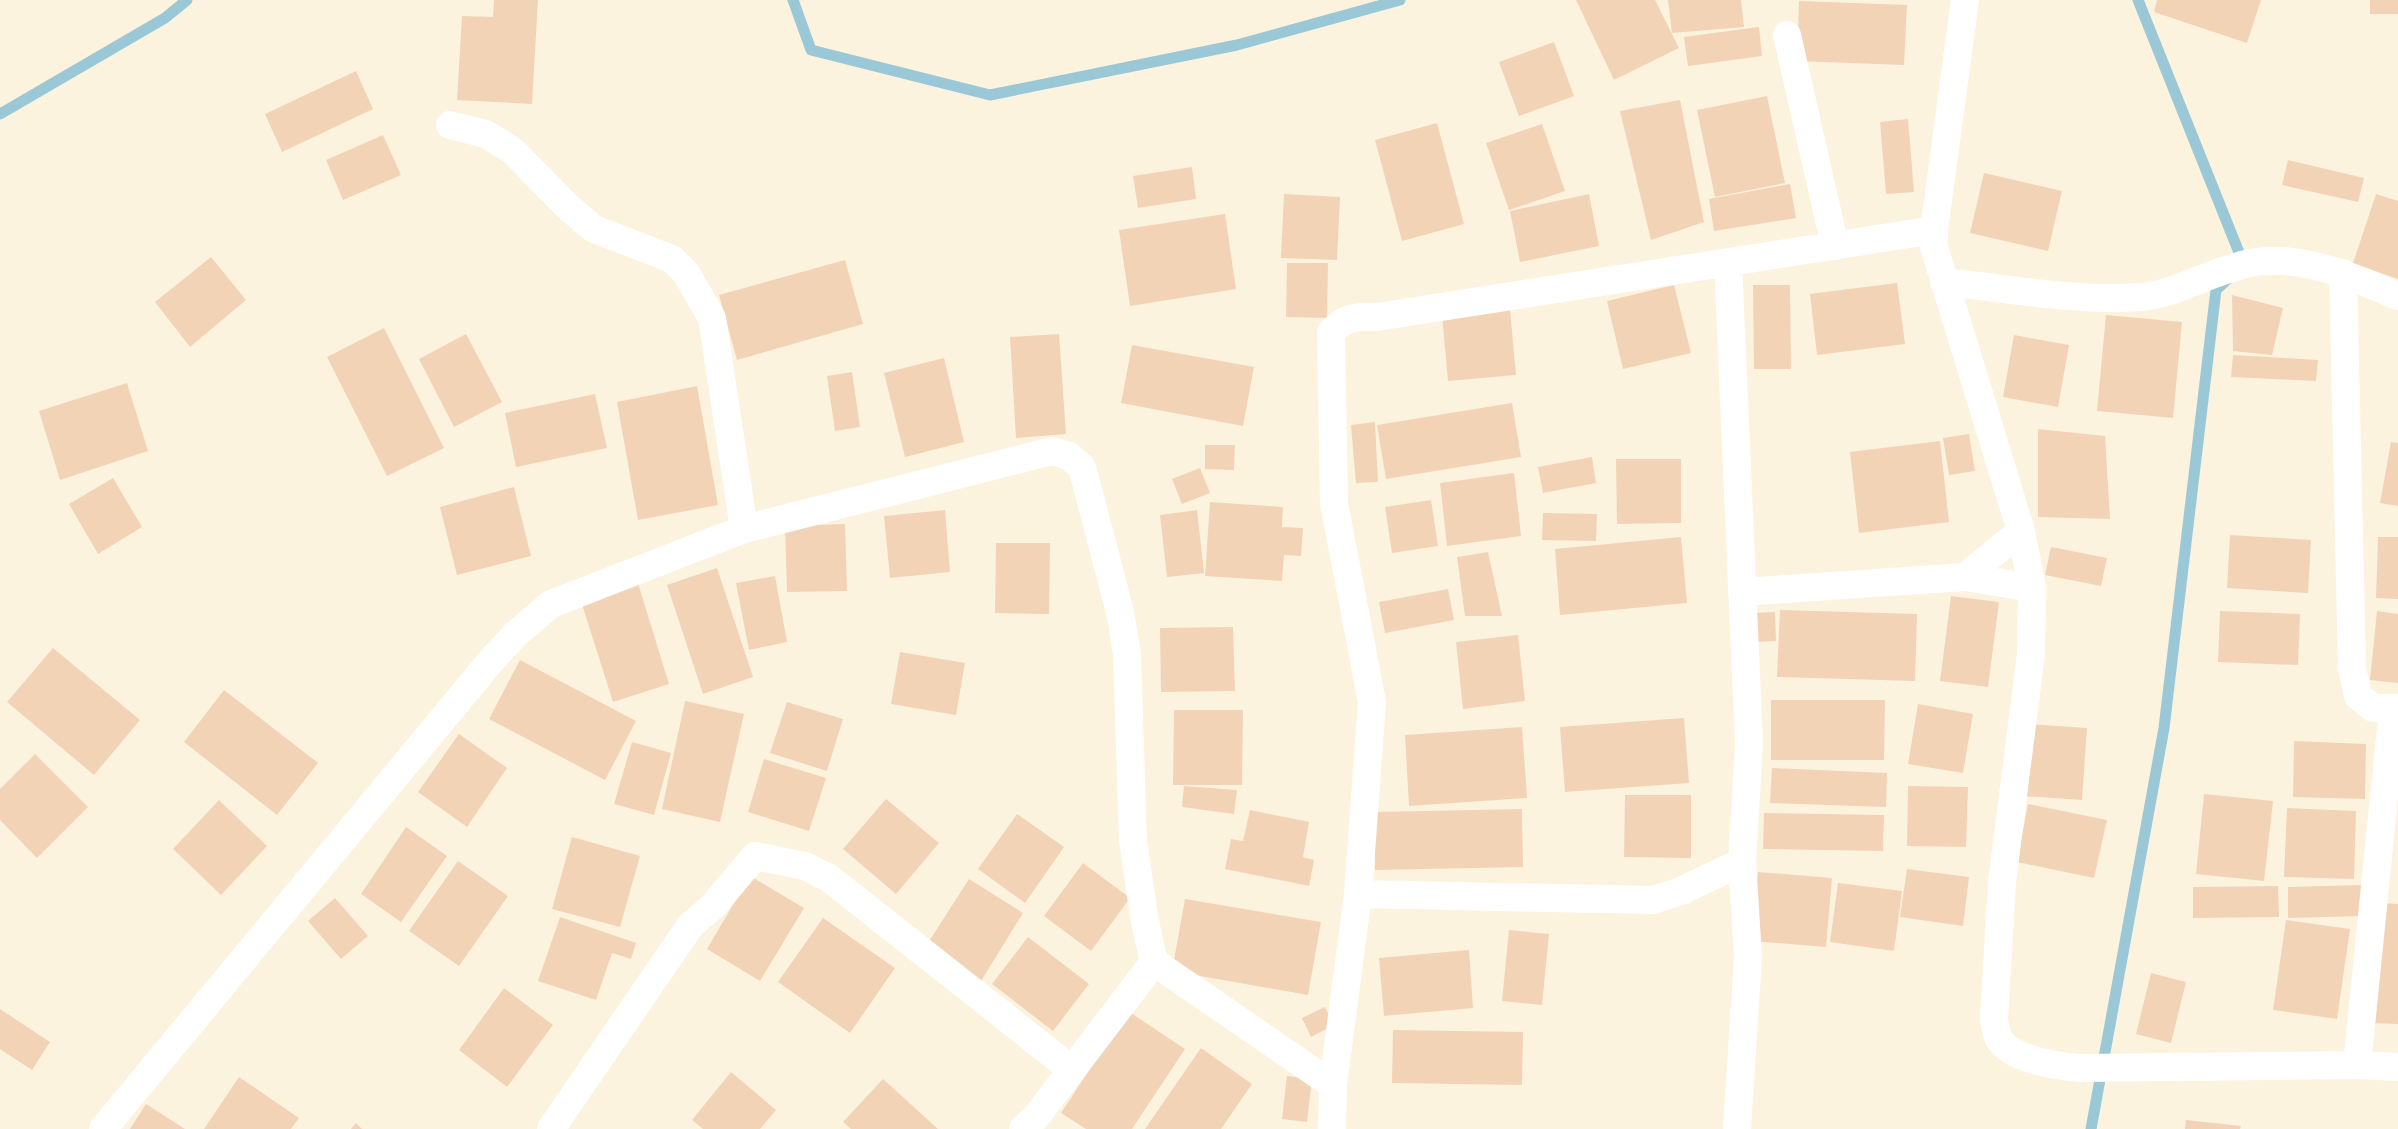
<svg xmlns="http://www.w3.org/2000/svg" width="2398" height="1129" font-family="'Source Sans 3',sans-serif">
<rect width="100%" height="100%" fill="#fcf3df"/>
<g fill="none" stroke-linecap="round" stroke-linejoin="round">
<!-- stream -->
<path stroke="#9ac8d7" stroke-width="11" d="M793 0 811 50 990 95 1237 45 1400 0
M2138 0 2244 265
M0 114 165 18 187 0
M2091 1129 2164 728 2216 290 2230 277"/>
</g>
<!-- building -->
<path fill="#f2d3b6" d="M494 0H538L532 104 457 100 462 16 493 17Z
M1576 0H1655L1679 48 1614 80Z
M1668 0H1741L1744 27 1672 33Z
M2157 0H2261L2247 43 2154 12Z
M2370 0H2398V14H2370Z
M1799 1 1907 5 1904 65 1797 61Z
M1759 27 1762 56 1688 66 1684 37Z
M1554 42 1574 96 1519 116 1499 62Z
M356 71 373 109 282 152 265 114Z
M1767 96 1785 183 1715 197 1697 110Z
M1680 100 1704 222 1651 240 1620 111Z
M1908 119 1914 192 1886 194 1880 122Z
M1437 123 1464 224 1402 241 1375 140Z
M1542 124 1565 191 1509 210 1486 143Z
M383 135 401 175 343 200 326 160Z
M2288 160 2364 178 2358 202 2282 185Z
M1192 167 1196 199 1138 208 1133 176Z
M1984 173 2062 191 2048 251 1970 233Z
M1790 184 1796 218 1714 231 1709 199Z
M1284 194 1340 197 1337 260 1281 258Z
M1589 194 1599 246 1520 262 1510 211Z
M2376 194 2398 201V279L2353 263Z
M1225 214 1236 289 1130 306 1119 230Z
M211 257 246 300 190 347 155 302Z
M845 260 863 324 737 360 719 295Z
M1287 263H1328L1327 318 1286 317Z
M1897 283 1905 344 1817 355 1810 294Z
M1674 285 1691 353 1623 369 1607 301Z
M1753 285H1790L1791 369H1754Z
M2232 295 2283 308 2272 355 2233 351Z
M1510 309 1516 375 1448 381 1442 315Z
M2106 315 2182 322 2173 418 2097 411Z
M384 328 444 448 387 476 327 357Z
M466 334 502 402 454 427 419 359Z
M1059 334 1066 434 1016 438 1010 337Z
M2014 335 2069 345 2058 407 2003 397Z
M1132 345 1254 367 1243 426 1121 403Z
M2233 355 2318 360 2316 381 2231 377Z
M944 358 964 442 905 457 884 373Z
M852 372 860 427 835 431 827 376Z
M127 383 148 451 60 480 39 411Z
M697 386 718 505 638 520 617 402Z
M595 394 607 448 516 467 505 413Z
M1512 403 1521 457 1386 479 1377 425Z
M1375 422 1378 482 1356 483 1351 425Z
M2038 429 2105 436 2110 519 2038 517Z
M1969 434 1975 471 1949 475 1943 438Z
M1940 441 1949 522 1859 533 1850 452Z
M2391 442 2398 443V506L2380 503Z
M1205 445H1235L1234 470 1205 469Z
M1592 457 1596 483 1543 493 1538 467Z
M1616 459H1681V523L1617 524Z
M1200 468 1210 493 1182 504 1172 479Z
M1514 473 1521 536 1447 546 1440 483Z
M113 478 142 527 98 554 69 504Z
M514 487 531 556 457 575 440 507Z
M1431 500 1438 546 1392 553 1385 507Z
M1210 502 1283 507 1282 527 1303 528 1301 556 1284 555 1282 581 1205 576Z
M945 510 950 572 890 578 884 516Z
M1197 510 1204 573 1167 577 1160 515Z
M1543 513 1597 514 1596 541 1542 540Z
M845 524 847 591 787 592 785 526Z
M2230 535 2311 540 2308 593 2227 588Z
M1681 537 1687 603 1560 615 1555 549Z
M2378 537H2398V599L2376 598Z
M996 543H1050L1049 614 995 613Z
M2051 547 2107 558 2101 586 2045 575Z
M1488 552 1502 616H1465L1457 557Z
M717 568 753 677 703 694 667 585Z
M775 576 787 642 749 650 736 583Z
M637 580 669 684 613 702 580 598Z
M1448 589 1454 620 1385 633 1379 602Z
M1951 596 1999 602 1988 687 1940 681Z
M1780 610 1917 614 1915 681 1777 677Z
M2220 611 2300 614 2298 665 2218 662Z
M2377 611 2398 614V683L2370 680Z
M1775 612 1776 641 1755 642 1754 613Z
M1233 627 1235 691 1161 692 1160 628Z
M1518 635 1525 701 1463 709 1456 642Z
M53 648 140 720 94 775 7 702Z
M900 652 965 663 956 715 891 704Z
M520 660 636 721 605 780 489 719Z
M224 690 318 763 277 815 184 742Z
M1771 700H1885L1884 760H1771Z
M685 701 744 714 720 822 662 809Z
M787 702 843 719 827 771 770 753Z
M1918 704 1973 714 1963 773 1908 764Z
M1174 710H1243L1242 785H1173Z
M1684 718 1689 783 1565 792 1560 727Z
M2028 724 2087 728 2082 800 2023 796Z
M1522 727 1527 798 1409 806 1405 735Z
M459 734 507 768 467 827 418 792Z
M2294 741 2366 744 2365 799 2293 797Z
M632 742 671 753 654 815 614 804Z
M35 754 88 807 37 858 0 820V789Z
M764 759 826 778 809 831 748 812Z
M1772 768 1887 773 1886 807 1770 803Z
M1184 786 1237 790 1234 814 1182 807Z
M1908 786 1968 787 1966 847 1907 846Z
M2204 794 2273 801 2264 881 2196 874Z
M1625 795H1691V858L1624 857Z
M886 799 939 843 896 894 843 849Z
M219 800 267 846 221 895 173 849Z
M2028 804 2107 820 2094 878 2017 862Z
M2287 808 2356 811 2354 879 2284 877Z
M1522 809 1523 867 1375 870V812Z
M1250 810 1309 822 1303 857 1314 860 1309 886 1225 869 1231 839 1243 841Z
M1764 813 1884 815 1883 851 1763 849Z
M1017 814 1064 847 1025 903 978 869Z
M406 827 447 856 401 922 361 894Z
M572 837 640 856 620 927 552 909Z
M458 861 508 896 459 966 409 931Z
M1083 863 1130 898 1091 951 1044 916Z
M1907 869 1969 877 1963 926 1900 917Z
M1758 872 1832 878 1826 947 1752 941Z
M750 876 804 908 760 981 707 949Z
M969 879 1023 913 981 981 926 946Z
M1838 883 1902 891 1894 951 1830 942Z
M2361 885 2362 916 2288 918V887Z
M2278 886 2279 917 2193 918V887Z
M335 898 368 936 341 959 308 921Z
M1185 899 1321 922 1308 995 1172 971Z
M2380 903 2398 904V1024L2372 1023Z
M560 917 636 943 631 959 612 953 596 1000 538 981Z
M823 918 895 968 850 1033 778 982Z
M2286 920 2350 929 2337 1019 2273 1010Z
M1509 930 1549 934 1542 1005 1502 1001Z
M1028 937 1089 984 1053 1031 992 984Z
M1469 950 1473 1008 1384 1016 1379 958Z
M2151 973 2186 982 2171 1043 2136 1034Z
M504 988 553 1025 507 1087 459 1050Z
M1325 1007 1334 1025 1311 1037 1302 1018Z
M0 1009 50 1042 32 1070 0 1049Z
M1128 1011 1185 1049 1132 1129H1086L1061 1113Z
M1393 1030 1523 1032 1522 1085 1392 1083Z
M1201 1048 1252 1084 1221 1129H1145Z
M731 1072 776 1110 760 1129H703L692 1120Z
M1287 1076 1312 1079 1307 1122 1282 1119Z
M239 1077 299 1118 291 1129H204Z
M883 1079 938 1129H851L843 1122Z
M146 1104 185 1129H130Z
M2186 1120 2241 1126 2240 1129H2185Z
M356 1123 362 1129H351Z"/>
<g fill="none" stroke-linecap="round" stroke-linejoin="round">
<!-- minor -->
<path stroke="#fff" stroke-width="28" d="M1965 0 1934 230V247L2021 531 2032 588 2031 654 2002 882 1994 1019C1995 1025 1996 1034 1999 1039 2012 1060 2057 1066 2080 1068L2357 1065 2398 1067
M1787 35 1835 246
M450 125 486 134 513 151 568 207 594 229 672 259 686 273 712 318 744 529
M1728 262 1749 744 1742 862 1748 957 1737 1129
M2343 273 2352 668 2358 696 2373 708H2398
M1944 282C2004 288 2080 302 2140 297 2170 295 2195 280 2223 271 2234 268 2245 263 2256 262 2305 255 2354 278 2398 296
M1965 577 2021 531
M1742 592 1965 577 2032 588
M1358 894 1653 900 1681 891 1742 862
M2357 1065 2393 708
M103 1129 495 656 517 633 551 604 744 529 1052 451 1069 456 1082 467 1120 612 1127 654 1133 841 1145 922 1154 962 1333 1085
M551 1129 690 926 713 906 755 856 805 866 829 878 1071 1069
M1023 1129 1036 1117 1154 962
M1332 1129 1333 1085 1358 894 1372 702 1334 503 1331 332C1345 317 1357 316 1377 317L1934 230"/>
</g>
</svg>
